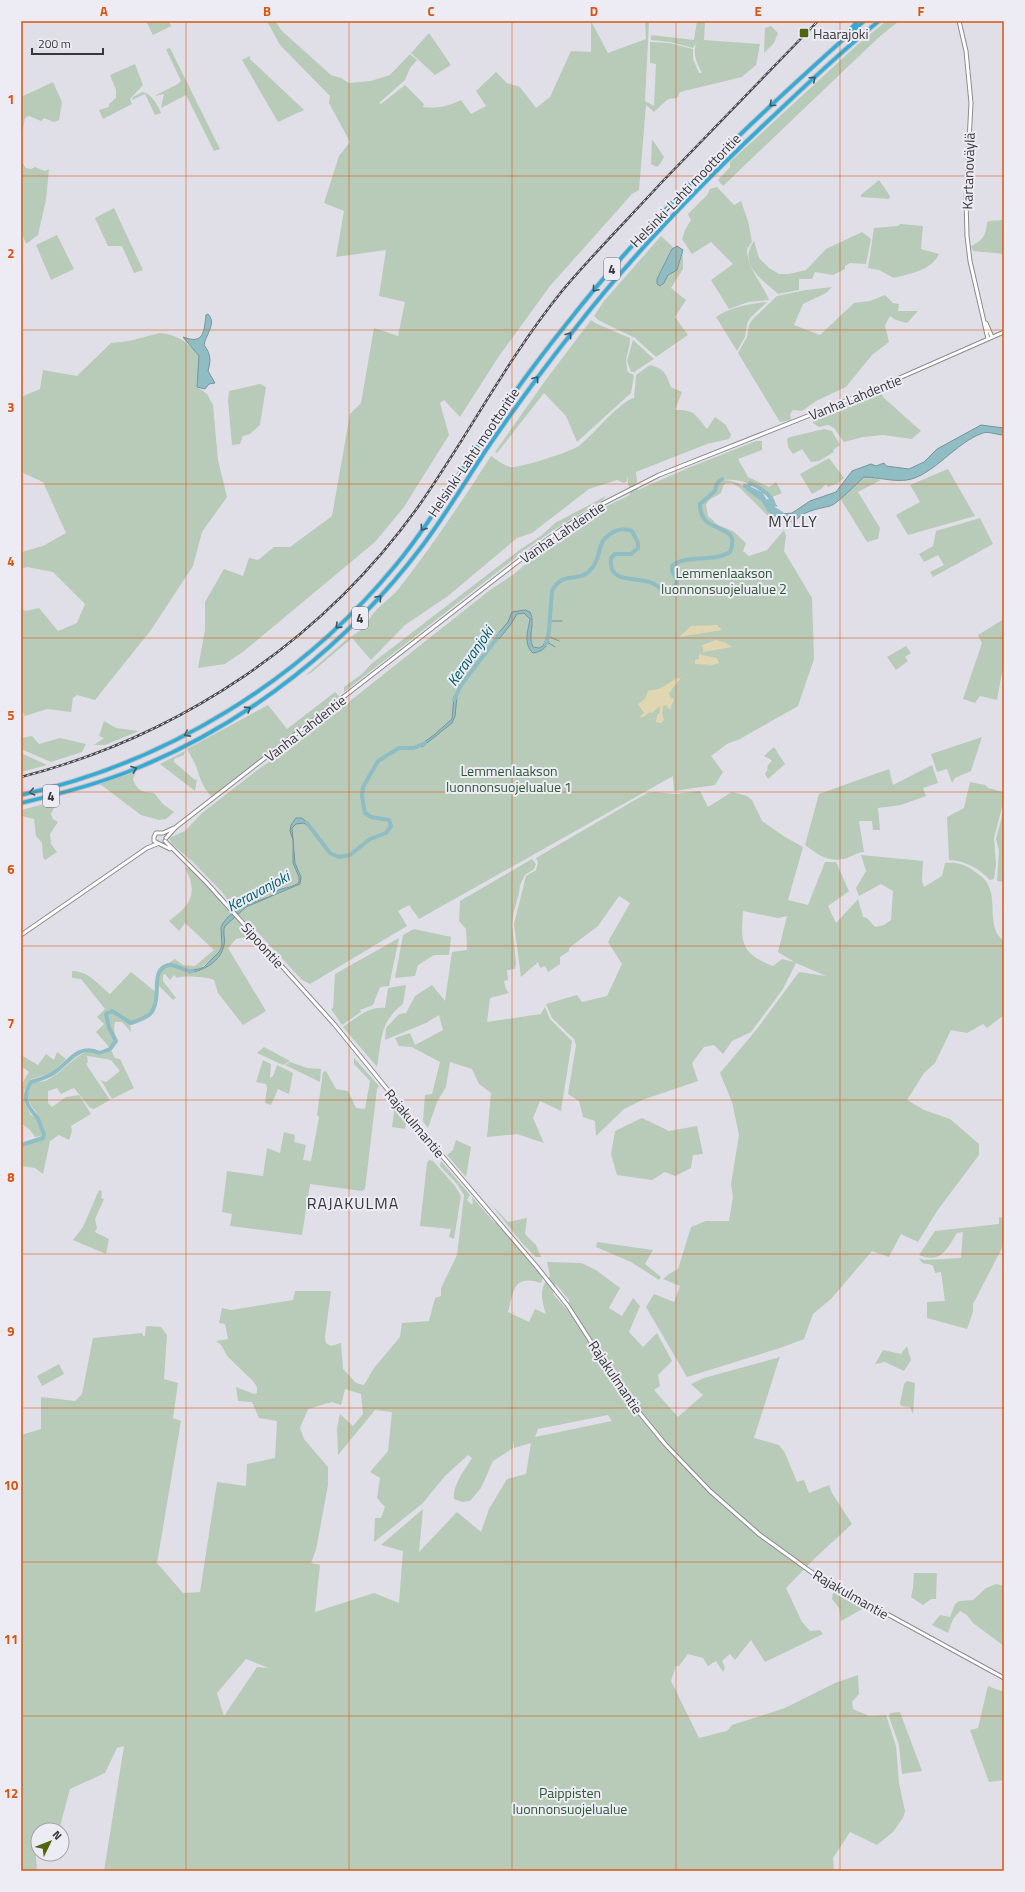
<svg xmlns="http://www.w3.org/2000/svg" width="1025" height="1892" font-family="'Titillium Web',sans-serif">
<rect width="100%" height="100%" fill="#e0dfe7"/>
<!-- green -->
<path fill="#b7cbb8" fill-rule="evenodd" d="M146 21H169L171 26 153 35Z
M267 21H275L282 31 331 75 341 78 349 83 371 81 390 75 410 54 417 60 410 68 405 80 379 103 381 104 405 85 424 104 423 107C437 109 449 106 461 100L471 114 486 106 476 91 496 72 507 83 520 87 536 108 550 97 571 51 591 52V21L608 53 646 39 645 21H649L645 101 654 106 656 64 650 63V42L669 43 693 49V59L699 73H702C696 61 692 54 697 41L693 48 670 42 651 40V35L694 40 697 21H705L704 40 760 44 756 65 742 77 680 92 677 98 668 99 654 112 646 105 639 190 632 194 550 286 499 356 460 417 444 400 440 403 449 435 404 507 375 542 244 651 225 664 198 668 205 630V602L224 569 243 576 249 558 258 560 274 547H290L332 516 350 414 361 403 374 328 398 336 405 302 379 296 386 250 336 257 344 211 324 203 339 156 350 142 329 103 330 96 280 45Z
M886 21H899L878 38 723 186 718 180 730 167V162L856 46Z
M771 26 778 33 774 43 764 53 765 28Z
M429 33 451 65 435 75 411 53Z
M170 48 220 149 214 151 186 95 161 108 164 94 154 96 178 84 181 81 166 49Z
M250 56V59L304 110 278 122 242 60Z
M135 64 143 85 130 99 132 104 103 119 99 110 109 107V104L116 98V90L110 75Z
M53 82 62 102 59 120 54 122 44 118 41 121 29 116 25 118 21 138V151V97Z
M142 92C151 93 158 105 161 113L155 115 145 94 132 100 133 97Z
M652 139 664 157 660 164 657 167 651 164Z
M21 161 26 168 31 169 35 167 45 171 49 169 46 200 38 235 26 244 21 231Z
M879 180 890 196 889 199 861 197V195Z
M717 187 734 205 741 201 748 221 752 242 747 249C747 269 762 282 769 300L748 302 729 309 711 280 733 264 711 242 692 254 682 239 685 230 691 220 688 214 707 195 710 189Z
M114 208 143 270 134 273 122 246H108L95 218Z
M1004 219V254L973 251 971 246C983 240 986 236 987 222 993 219 998 222 1004 219Z
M900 224 923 226 921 249 939 254C931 271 911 273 894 278L879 270 868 268 874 228 898 226Z
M862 232 871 239 866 264 850 263 845 266V269L833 275 815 272 812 279H799V290L778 294C763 280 737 264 754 241L759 258 769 268 779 274H789L806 270 826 249Z
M57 235 74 269 51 280 36 245Z
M661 236 673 247 657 279 677 269 683 254V269L671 288 686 300 675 317 688 335 656 357 635 338 598 320 594 316 604 301Z
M832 287 826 293 803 304 794 325 820 335 854 303 870 301 885 295 893 303 899 304 898 311H918L907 323 896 320 890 316 885 325 889 342 872 355 846 387 816 401 802 411 793 410 790 414 791 420 780 422 738 353 747 337 749 325 752 320 777 296 806 290Z
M767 302 750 318 747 324 745 337 737 351 716 317C730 307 750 304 767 302Z
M591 320 595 323 630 338C630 354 623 355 628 372L634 375 631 393 577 442 566 416 544 393 497 453 495 452 545 381Z
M160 333C179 335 187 342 199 356L197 387 207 394 213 405 218 460 227 497 202 532 193 566 151 630 95 700 77 695 73 698 71 712 47 709 25 716 21 709V607L25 611 39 608 58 631 77 623 85 604 53 572 27 567 21 569V552L43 546 66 533 43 482 21 472V397L40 389 43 370 77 376 111 343 129 341Z
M633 340 654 359 634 372H631L627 361Z
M650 365C665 369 666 374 671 387L682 392 675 410C694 409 696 415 707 429L715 417 726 425 731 435 729 439 707 444 636 472 638 490 688 468 756 441H762V450L738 459 748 477 769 487 776 482 782 493 770 498C757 485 741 478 723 480 736 480 756 491 763 501 768 507 769 512 776 515L772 520 739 487 731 483 724 484 721 493 709 500 706 505 708 516 718 525 733 531 746 543 743 551 749 556 767 550 784 530 786 536 784 551 812 598 814 659 798 706 740 739 727 744 711 756 723 772 715 785 674 791 673 776 419 919 409 905 398 911 407 926 310 984 302 980 251 925 245 922 238 913 246 907 300 884V874L295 863 292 828 296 823H304L309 827 310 825 296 818 291 825 294 865 299 877V882L293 886 279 890 266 898 248 903 236 911 222 892 193 862 172 844 169 838 185 831 201 814 260 768 297 743 490 590 514 574 546 547 573 531 605 507 630 495 627 475V481L624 483 617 480 589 489 532 533 517 538 448 596 405 625 371 660 352 638 312 672 305 676 348 638C361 632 364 627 372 615 379 605 392 598 400 587 433 545 462 501 491 456 496 459 503 465 510 467 517 469 574 451 580 445 597 431 614 407 633 398L634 399 636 375Z
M260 384 266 387 260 425 250 434 243 436 240 444 232 445 228 401 229 391Z
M879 390 884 398 921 431 912 439 883 435 863 437 844 442 834 428 828 425 819 427 813 423V416Z
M824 429 832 431 840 445 833 450 834 452 819 461 811 462 802 449 793 454 788 447 787 439 790 437Z
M829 458 844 478 838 483 828 487 826 484 821 489 812 494 800 474Z
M948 469 975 516 908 535 896 515 920 502 910 485Z
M863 477H871L881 480 858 492 880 528 878 539 867 542 840 498Z
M606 496 603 500 560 526 529 547 344 692V687L362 674 371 664 518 551 542 535 555 523Z
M980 518 993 544 933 577 930 572 944 565 938 555 924 562 919 554 933 546 936 531Z
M1004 619V661L997 700 980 696 975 703 963 699 982 643 978 635Z
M906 646 911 653 905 657 908 661 896 670 887 657Z
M335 692 340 697 212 797C204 789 200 779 197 769 196 764 190 755 187 749L268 705 287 729Z
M104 721 116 728 139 731 105 745H94L104 738 99 736Z
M32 736 39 744 60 738 86 744 82 752 51 762 21 749V738Z
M982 737 971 771 955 778 952 783 947 769 937 772 931 754Z
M774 747 785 764 768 779 765 774 767 770 771 772 767 769 768 765 772 761 770 759 764 756Z
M185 751 184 755 174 759V762L195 780 197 779 195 791 160 764Z
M21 753 47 765 21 772Z
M932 765 938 783 923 788 926 796 901 805 878 808 880 830H873L872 821H859L864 852C856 852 851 858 843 859 827 862 817 854 805 845L819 794 889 769 893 785Z
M136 772 133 779C136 790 143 793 154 793L163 804 174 812 166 819 159 820 141 815 100 784Z
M970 782 985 785 988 788 1003 792 1004 800 994 838 996 864 994 879 990 880C980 869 964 860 949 860L947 817 964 808Z
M700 791 708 807 732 792 747 796 752 800 762 821 785 837 803 847 788 900 808 905 825 862H836L849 891 828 906 836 923 858 899 863 917 867 918 875 927 884 925 891 920 893 891 881 884 859 896 856 888 866 871 861 855 923 861 922 881 924 887 942 876 945 863C956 862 965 864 974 871 978 874 983 877 986 881 999 900 985 927 1004 941V1015L987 1028 983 1024 967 1033 951 1030 935 1063 924 1073 907 1100 924 1110 950 1119 979 1144V1155L937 1211 918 1242 901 1234 889 1257 872 1251 831 1299 813 1314 804 1339 783 1347 687 1377 646 1307 654 1294 674 1302 680 1286 663 1279 669 1274 678 1269 691 1227 706 1221H729L733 1197 731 1184 739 1135 732 1102 720 1073 757 1029 799 972 826 976 796 963 783 989 751 1032 732 1041 723 1054 714 1045 704 1047 692 1063 698 1081 642 1100 624 1109 596 1136 595 1121 583 1117 579 1101 568 1094 576 1045 574 1039 552 1018 546 1004 577 995 582 1002 607 996 622 964 608 942 630 903 619 896 598 926 569 948V951L560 957V964L548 972 545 966 540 968 538 962 521 977 514 924 526 876 536 870 538 863 536 858 647 793 655 792 675 794ZM743 911 778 918 787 916 778 952 794 962 782 959 773 966C740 953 741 943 743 911Z
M48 803H53L55 806 51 814 53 819 58 822 50 834 51 844 57 852 45 860 43 857 42 843 36 836 34 819 21 816V810Z
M1004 809V882L997 881 999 851 996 839Z
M532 859 536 864 534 869 525 875 520 885 519 893 514 911 512 924 516 963 515 969 507 970 508 980 504 981 506 989 509 993 490 998 487 1022 541 1014 545 1007 550 1019 572 1041 561 1111 540 1101 533 1118 544 1143 517 1134 487 1137 491 1093 479 1084 472 1069 450 1062 446 1087 437 1102 428 1128 423 1121 425 1095 432 1094 440 1062 412 1047 399 1046 395 1038 410 1033 415 1045 443 1030 439 1015 426 1023 385 1040 386 1028 399 1014 406 1013 415 996 432 985 445 1001 452 952 467 950 466 929 459 921 460 901Z
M185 868H191L230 908 228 910 233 914C218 927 223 929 222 946L214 958 199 969 185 971 176 965 164 966 175 959 183 965 195 966 214 950 185 923 179 931 169 921C190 905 199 895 185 868Z
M235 916 252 936 236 939 228 948 266 1011 243 1025 218 993 214 980C208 977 183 975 177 978L174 975 170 980 165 974 163 975V981L176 998 173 1000 157 984C158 974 161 962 176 966 181 968 184 972 190 973 202 973 214 964 220 954 227 943 221 936 225 926Z
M414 929 451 937 449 955H434L418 965 415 976 395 978 403 935Z
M399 938 389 986 380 987 373 1005 360 1010 361 1012 342 1025 331 1009 333 1008 335 974Z
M72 971C87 970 99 985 110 994L131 972 157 993C155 1013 147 1015 131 1023L112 1010 106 1014 108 1028 115 1041 110 1048 96 1032 104 1024 97 1017 105 1009 81 979 72 978Z
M406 985 403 1004C379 1023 382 1039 377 1067L343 1027C356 1018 369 1006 385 1008L388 988Z
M112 1012 130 1024 131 1032 122 1022H115L114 1028 116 1040 110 1028 107 1014Z
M264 1047 290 1061 283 1065 257 1053Z
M90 1050 101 1055 111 1050 115 1058 120 1059 134 1088 112 1099 101 1080 106 1082 120 1071 111 1060C105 1059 91 1056 87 1056L88 1062 86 1064 110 1100 94 1109 90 1108 74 1088 61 1094 57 1088 48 1091V1103L52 1107 66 1097 79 1095 91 1114 71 1126 72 1131 69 1140 59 1135 50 1141 43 1174 35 1168 21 1166V1147L43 1139 45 1133C43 1128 41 1120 38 1115 30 1103 23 1098 32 1083 36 1082 41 1082 45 1081 61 1074 72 1057 90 1050Z
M57 1052 66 1059 52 1073 31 1079 24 1091 25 1104 31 1115 36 1118 42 1134 41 1136 35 1137 30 1130 21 1123V1085L29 1072 21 1066V1055L38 1065 46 1054 54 1060Z
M354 1058 379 1086 377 1089 365 1189 362 1191 310 1184 302 1235 230 1226 232 1214 222 1212 227 1171 263 1176 267 1148 280 1153 284 1132 295 1135 294 1142 306 1145 303 1160 311 1161 319 1117 317 1115 323 1072 326 1071 336 1089 348 1091 356 1108 365 1109 370 1081 354 1064Z
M263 1060 271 1064 270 1078 273 1076 277 1065 293 1073 289 1094 278 1089 271 1105 265 1103 267 1088 266 1084 256 1082Z
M290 1062 307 1068 321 1069 320 1082 285 1065Z
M395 1104 407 1118 405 1129 392 1127Z
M642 1118 669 1131 697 1126 703 1154 693 1155 691 1168 675 1176 665 1172 652 1180 617 1175 611 1154 615 1131Z
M456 1140 471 1147 466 1177 447 1155 453 1150Z
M429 1160 433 1161 455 1186 461 1196 454 1239 449 1237 451 1229 420 1226 427 1163Z
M441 1161 470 1195 467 1200 471 1204H473L472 1197 495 1223 498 1221 544 1275 541 1283C513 1274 514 1290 508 1312L529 1322 535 1309 546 1314C541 1300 539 1287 550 1276L547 1262 581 1263 596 1270 620 1288 609 1308 622 1316 633 1298 640 1306 629 1332 643 1347 657 1333 672 1361 658 1375 660 1386 654 1390 678 1417 703 1395 691 1384 704 1378 777 1358 780 1356 754 1438 779 1445 785 1453 797 1482 804 1480 809 1493 829 1485 832 1493 852 1524 814 1559 786 1588 802 1622 810 1631 820 1630 823 1634 765 1662 751 1640 735 1660 730 1654 722 1661 725 1668 723 1672 716 1661 708 1666 703 1658 688 1654 679 1666H676L671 1681 699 1738 727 1731 732 1725 785 1708 835 1683 858 1675 859 1694 852 1702 853 1709 869 1716 886 1715 896 1746 899 1783 905 1811 903 1818 893 1832 877 1845 850 1832 833 1858 834 1871H104L124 1746 117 1748 105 1773 70 1789 59 1830 49 1827 47 1830H38V1842L35 1846 37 1870 21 1871V1435L41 1429V1397L75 1401 82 1394 93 1338 142 1333 143 1336H145L146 1326 161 1327 167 1335 164 1379 178 1383 173 1418 181 1421 157 1563 183 1593 200 1592 217 1482 246 1486 247 1464 275 1458 277 1421 259 1418 252 1402 238 1401 236 1387 254 1394 257 1393V1387L253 1381 228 1357 221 1345 216 1341 228 1339 225 1324 219 1323 222 1308 231 1310 293 1300 295 1291H331L325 1337 326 1343 331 1346 341 1343 343 1369 356 1383 364 1385 374 1368 400 1337 402 1323 429 1321 435 1298 441 1296V1288L457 1255 464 1195 457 1184 440 1166ZM556 1284 569 1300 568 1311 553 1294ZM345 1389 361 1394 363 1414 353 1426 340 1414 337 1428 338 1455 375 1410 392 1412 388 1451 370 1472 380 1478 377 1498 385 1507 381 1518H375L374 1542 422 1504 445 1476 468 1455 472 1458C465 1470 452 1485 454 1499L462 1502 470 1501 481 1488 493 1461 513 1448V1441L514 1448 531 1443 526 1474 507 1479 489 1509 481 1532 457 1512 419 1552 423 1509 381 1545 403 1551 399 1603 374 1593 315 1612 320 1565 311 1563 316 1550 328 1485V1467L304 1439 300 1428 308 1409 332 1402 341 1405ZM608 1415 612 1421 535 1437 538 1429ZM246 1659 269 1668 257 1667 224 1716 217 1693Z
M99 1190 102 1191 101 1198 104 1199 95 1219 97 1228 95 1232 109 1239 106 1254 73 1240 83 1227Z
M491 1204 508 1222 527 1218 525 1234 536 1245 541 1257H536L522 1243Z
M999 1217 1004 1218V1240L1001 1250 973 1304V1312L967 1329 927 1318V1302L945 1301 941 1272 935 1273 933 1266C928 1262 923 1267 919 1258L924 1260 961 1258 963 1232 957 1233C947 1249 941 1264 919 1255L935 1231 999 1224Z
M597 1242 653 1250 645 1264 661 1277 659 1280 631 1262 596 1247Z
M907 1346 911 1360 904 1371 885 1362 875 1364 883 1350 901 1354Z
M59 1364 64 1374 42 1386 37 1376Z
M907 1381 915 1383 913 1414 910 1407 901 1406 900 1403 904 1384Z
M914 1573H937L936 1599H931L923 1605 911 1597 913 1588Z
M996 1584 1004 1586V1646L973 1623 967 1615 960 1611 953 1619 948 1633 932 1625 940 1615 950 1617 955 1604 959 1601 973 1600 986 1588Z
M834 1588 866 1605V1607L841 1621 839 1608 832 1599Z
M988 1686 1004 1692V1780L989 1782 970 1730 978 1728Z
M900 1712 922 1771 902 1774 899 1745 889 1717 890 1713Z"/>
<!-- sand -->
<path fill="#e0d7b2" d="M717 625 722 630 679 637 691 626Z
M716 640 726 643 732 647 703 652 702 645Z
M699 653 702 655 717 658 719 663 712 665 695 664V660L699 659Z
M677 678H681L669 693 671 698 674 699 670 710 666 705 663 706 662 714 664 720 661 723 656 722 657 715 660 713V706L652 713 650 712 642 718 640 716 644 713 638 704 645 699 648 691 661 688Z"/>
<!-- water -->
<path fill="#90bdc4" stroke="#76959b" d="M677 246 683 250 677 270 668 275 664 283 660 286 657 284V279L672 249Z
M208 314C217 323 206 334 204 345 211 354 211 361 208 371L215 383 209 384 205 389 197 387 199 356 183 337C204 345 204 332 206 315Z
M981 425 1004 428V435C997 435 989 431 983 433 956 442 933 476 907 480 892 482 878 477 864 477 857 483 836 505 830 506 818 509 801 511 794 523L781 518 782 514 792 513 810 501 836 492 852 471 871 464 876 466 884 463 886 466 909 469 924 462 937 449Z
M525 610 530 612C536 623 527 636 533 647L539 648 543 646 546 640 549 641C546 648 541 652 533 653 523 644 528 631 530 619L524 613 517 614 511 624 499 639 496 636 508 622 512 612Z
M454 696 457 697 455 716 452 723 422 747 420 745 434 735 452 719Z
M296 818H302L310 825 309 827 304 823 296 824 292 828 295 863 301 877 300 884 246 907 225 926C222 933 226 939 224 945 221 961 204 971 189 973V970L199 969 204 967 219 952 222 946 221 927C230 909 249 904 266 898 271 897 275 892 279 890 286 887 293 888 299 882V877L293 863V840L290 831 291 825Z"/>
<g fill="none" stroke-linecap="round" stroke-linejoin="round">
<!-- stream -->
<path stroke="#76959b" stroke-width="1" d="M774 504 777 506
M779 515V510
M550 621H562
M548 636 559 641
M547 642 555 647"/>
<!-- river -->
<path stroke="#90bdc4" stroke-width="4" d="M750 483C758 486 773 496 774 505L768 501 774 509 782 514 781 518 769 510 763 500 748 489Z
M745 486 761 494 770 509 786 518
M546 644 549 631 552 591C563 569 579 585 592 568 599 559 598 554 601 545 606 533 620 526 632 531L638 543V548L631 554H615L611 558C608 585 636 576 652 583 657 585 660 589 665 591L676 585 677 580 672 571V566C685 554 713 563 730 552 743 520 699 537 700 504L715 491 717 483 722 479
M454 700 461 685 500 634
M307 823 330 853 339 857 350 855 370 839 386 833 391 826 389 820 371 817 365 813 362 796 363 787 378 761 399 748H414L425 743
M21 1145 43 1138 44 1134C41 1129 40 1120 36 1116 26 1105 22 1096 31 1082 38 1080 45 1078 52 1074 70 1063 76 1043 100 1053L110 1049 116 1041 109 1028 106 1014 112 1011 131 1023C137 1021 146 1018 150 1014 164 998 148 969 169 965 178 964 182 972 193 971"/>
<defs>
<path id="secondary" d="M959 21 966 51 971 103 966 200 967 236 970 261 988 339
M986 323 992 337
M163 833H156L154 837V841L170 849
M163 833 174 828
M166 838 176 827 534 549 562 529 604 503 659 475 863 394 1004 332
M165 841 206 882 334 1024 432 1144 537 1267 568 1306 609 1370 638 1411 665 1444 710 1491 760 1535 814 1574 1004 1678
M21 935 147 848 157 844"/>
<path id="motorway" d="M849 31 858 21
M21 795C166 763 300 681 395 566 425 530 449 489 475 450 504 406 535 363 568 322 655 211 758 115 864 21
M21 803C60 794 98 784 135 769 249 723 350 642 423 545 446 514 465 482 486 450 514 409 543 369 574 330 632 255 699 186 768 121 804 87 840 52 879 21"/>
</defs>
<!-- secondary casing -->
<use href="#secondary" stroke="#8c8b92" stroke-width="5"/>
<!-- motorway casing -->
<use href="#motorway" stroke="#bfbfc0" stroke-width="5.5"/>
<!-- secondary -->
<use href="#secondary" stroke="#fff" stroke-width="3"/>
<!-- motorway -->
<use href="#motorway" stroke="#31abd7" stroke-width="3.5"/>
<defs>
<path id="rail" d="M21 777C180 736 322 641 418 507 468 436 507 359 562 291 593 254 628 219 661 183 713 129 765 75 818 21"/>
</defs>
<!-- rail casing -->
<use href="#rail" stroke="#4a4a4d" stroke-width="2.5"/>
<!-- rail -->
<use href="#rail" stroke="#edecf4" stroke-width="1" stroke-dasharray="3" stroke-linecap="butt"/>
</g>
<!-- one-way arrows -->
<defs><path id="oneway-chevron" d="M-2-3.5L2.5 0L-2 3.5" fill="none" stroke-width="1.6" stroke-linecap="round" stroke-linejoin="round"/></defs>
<g stroke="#365a6a">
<use href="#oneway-chevron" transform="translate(813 79) rotate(-42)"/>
<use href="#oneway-chevron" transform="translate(772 104) rotate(137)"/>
<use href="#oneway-chevron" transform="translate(595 289) rotate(130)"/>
<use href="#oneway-chevron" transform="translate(569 335) rotate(-52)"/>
<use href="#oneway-chevron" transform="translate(536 379) rotate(-54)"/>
<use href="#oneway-chevron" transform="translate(423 528) rotate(125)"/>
<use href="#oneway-chevron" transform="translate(379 598) rotate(-47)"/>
<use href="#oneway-chevron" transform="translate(338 626) rotate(136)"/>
<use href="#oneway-chevron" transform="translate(248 709) rotate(-32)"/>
<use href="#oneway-chevron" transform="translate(187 734) rotate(152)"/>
<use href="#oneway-chevron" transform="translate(134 769) rotate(-21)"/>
<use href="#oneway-chevron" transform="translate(32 792) rotate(168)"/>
</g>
<!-- grid -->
<path fill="none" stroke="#d65611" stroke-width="1" stroke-opacity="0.55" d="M186 21V1871M349 21V1871M512 21V1871M676 21V1871M840 21V1871M21 176H1004M21 330H1004M21 484H1004M21 638H1004M21 792H1004M21 946H1004M21 1100H1004M21 1254H1004M21 1408H1004M21 1562H1004M21 1716H1004"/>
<!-- markers -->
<rect fill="#4f640e" stroke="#edecf4" stroke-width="1.5" x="799" y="28" width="10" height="10" rx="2"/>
<g text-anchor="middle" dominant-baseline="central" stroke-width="4" stroke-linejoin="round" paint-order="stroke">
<!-- shield labels -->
<g fill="#edecf4" stroke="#6e6e72" stroke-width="1">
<rect x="604" y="258" width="16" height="22" rx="3"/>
<rect x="352" y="607" width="16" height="22" rx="3"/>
<rect x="43" y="785" width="16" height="22" rx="3"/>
</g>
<g font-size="13" font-weight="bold" fill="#38383b">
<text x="612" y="269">4</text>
<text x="360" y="618">4</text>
<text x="51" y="796">4</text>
</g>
<!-- poi labels -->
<g font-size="14" fill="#38383b" stroke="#edecf4" text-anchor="start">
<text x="813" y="33">Haarajoki</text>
</g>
<!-- street labels -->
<g font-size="14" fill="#38383b" stroke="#edecf4">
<text transform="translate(968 171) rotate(-88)">Kartanoväylä</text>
<text transform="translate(685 190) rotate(-46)">Helsinki-Lahti moottoritie</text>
<text transform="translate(855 397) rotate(-22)">Vanha Lahdentie</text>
<text transform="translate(473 452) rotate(-56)">Helsinki-Lahti moottoritie</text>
<text transform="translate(562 532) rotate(-34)">Vanha Lahdentie</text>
<text transform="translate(305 728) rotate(-38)">Vanha Lahdentie</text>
<text transform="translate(263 945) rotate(48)">Sipoontie</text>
<text transform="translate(415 1123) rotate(50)">Rajakulmantie</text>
<text transform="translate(616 1377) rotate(56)">Rajakulmantie</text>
<text transform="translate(851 1594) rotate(30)">Rajakulmantie</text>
</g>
<!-- park labels -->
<g font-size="14" fill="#2d5833" stroke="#edecf4">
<text x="724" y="572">Lemmenlaakson<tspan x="724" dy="16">luonnonsuojelualue 2</tspan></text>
<text x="509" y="770">Lemmenlaakson<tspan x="509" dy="16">luonnonsuojelualue 1</tspan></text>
<text x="570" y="1792">Paippisten<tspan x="570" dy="16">luonnonsuojelualue</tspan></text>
</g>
<!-- water labels -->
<g font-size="15" font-style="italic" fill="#01626e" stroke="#edecf4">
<text transform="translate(470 656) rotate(-55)">Keravanjoki</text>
<text transform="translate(258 891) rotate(-28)">Keravanjoki</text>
</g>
<!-- quarter labels -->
<g font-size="16" letter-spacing="1" fill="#38383b" stroke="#edecf4">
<text x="793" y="521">MYLLY</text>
<text x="353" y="1203">RAJAKULMA</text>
</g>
</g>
<!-- border -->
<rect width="1025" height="1892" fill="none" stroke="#edecf4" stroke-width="44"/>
<!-- north arrow -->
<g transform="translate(50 1842) rotate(47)"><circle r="19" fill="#edecf4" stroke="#a5a4aa"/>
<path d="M0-3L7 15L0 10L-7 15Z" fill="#4f640e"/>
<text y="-6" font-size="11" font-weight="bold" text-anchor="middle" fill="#38383b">N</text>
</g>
<!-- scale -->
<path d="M32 48v6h71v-6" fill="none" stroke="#38383b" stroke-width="2"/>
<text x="38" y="48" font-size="12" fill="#38383b" stroke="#edecf4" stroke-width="3" paint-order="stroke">200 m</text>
<rect x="22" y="22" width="981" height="1848" fill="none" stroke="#d65611" stroke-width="1.5"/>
<g font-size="13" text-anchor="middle" font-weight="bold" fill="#d65611">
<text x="104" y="16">A</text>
<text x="267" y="16">B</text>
<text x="431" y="16">C</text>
<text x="594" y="16">D</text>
<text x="758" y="16">E</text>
<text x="921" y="16">F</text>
<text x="11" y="104">1</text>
<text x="11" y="258">2</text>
<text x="11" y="412">3</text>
<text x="11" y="566">4</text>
<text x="11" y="720">5</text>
<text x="11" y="874">6</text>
<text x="11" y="1028">7</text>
<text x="11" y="1182">8</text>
<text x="11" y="1336">9</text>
<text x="11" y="1490">10</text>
<text x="11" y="1644">11</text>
<text x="11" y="1798">12</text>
</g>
</svg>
